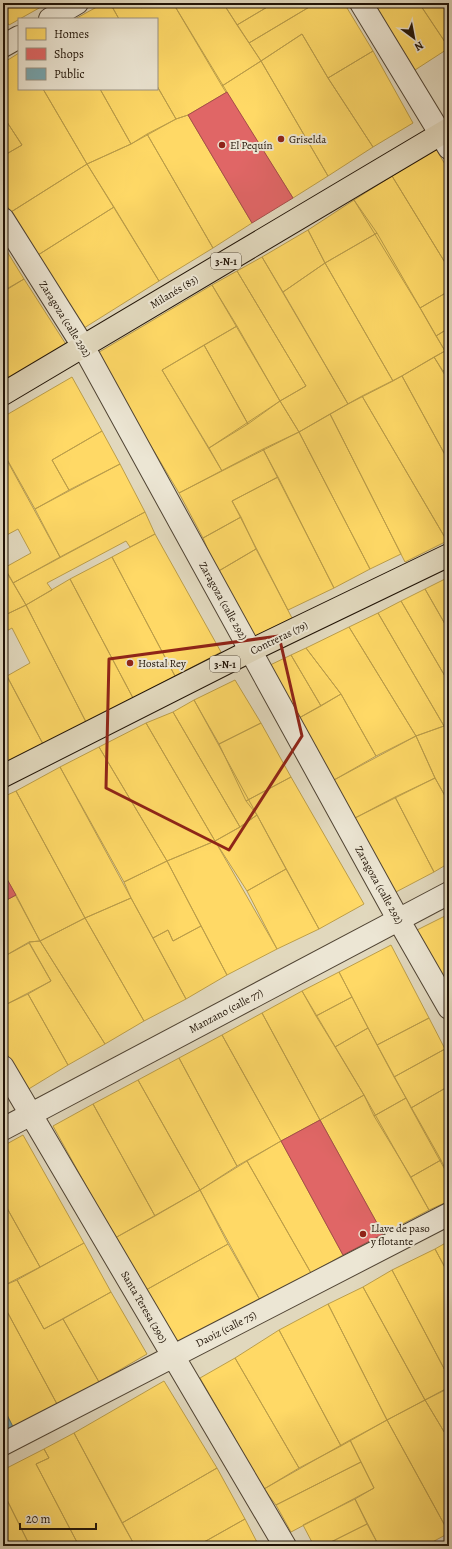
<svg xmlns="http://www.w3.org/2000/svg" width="452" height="1549" font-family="Alegreya,serif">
<rect width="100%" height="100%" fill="#e1d8bd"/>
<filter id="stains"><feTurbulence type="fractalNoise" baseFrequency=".005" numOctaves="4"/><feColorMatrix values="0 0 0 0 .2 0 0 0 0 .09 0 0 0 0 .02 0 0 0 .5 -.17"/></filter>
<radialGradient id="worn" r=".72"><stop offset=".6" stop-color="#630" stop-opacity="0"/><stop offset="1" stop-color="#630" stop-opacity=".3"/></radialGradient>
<!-- homes -->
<path fill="#ffd966" stroke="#bc9e49" d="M3 3H48L9 25 3 17Z
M104 3H110L119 19H75Z
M110 3H138L141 8 149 3H173L227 92 188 115 176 119 157 86V19H119Z
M173 3H223L261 61 222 86Z
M223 3H274L237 25Z
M274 3H316L249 43 237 25Z
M316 3H344L373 51 328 78 302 34 261 61 249 43Z
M374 3H419L449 48 415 70Z
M419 3H449V49V48Z
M302 34 328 78 373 147 328 176 261 61Z
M373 51 413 123 373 147 328 78Z
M19 53V89H43L87 164 11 212 3 200V156L22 145 3 116V63Z
M261 61 328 176 293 198 222 86Z
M157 86 176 119 131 144 100 89H157Z
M43 89H100L131 144 87 164Z
M188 115 252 223 213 248 147 134 176 119Z
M3 116 22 145 3 156Z
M147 134 213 248 159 281 87 164 131 144Z
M436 149 449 171V269L392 176Z
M87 164 114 207 38 255 11 212Z
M392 176 449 269V291L420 308 354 200Z
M354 200 377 233 325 263 308 230Z
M114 207 159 281 84 328 38 255Z
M308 230 325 263 283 292 262 257Z
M377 233 445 351 393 381 325 263Z
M3 245 24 279 3 291Z
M262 257 348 404 299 432 280 401 306 386 237 271Z
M325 263 393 381 348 404 283 292Z
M237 271 306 386 280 401 212 285Z
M24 279 67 346 11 381 3 368V292Z
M212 285 237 326 162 370 222 471 179 493 96 354Z
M449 291V328L436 336 420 308Z
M237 326 280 401 248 424 204 345Z
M449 328V367L443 371 434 357 445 351 436 336Z
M204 345 248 424 209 448 162 370Z
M434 357 449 382V462L402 376Z
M449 367V381L443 371Z
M402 376 449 462V540L447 541 362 396Z
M72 377 102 431 52 460 69 490 35 509 3 452V417Z
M362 396 447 541 405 562 330 414Z
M280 401 299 432 222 471 209 448Z
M330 414 401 554 370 569 299 432Z
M102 431 120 464 69 490 52 460Z
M299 432 370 569 334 588 263 449Z
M263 449 278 477 232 501 241 517 203 538 179 493Z
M3 453 60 557 13 583 4 568 31 553 18 529 3 537Z
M120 464 145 512 60 557 35 509Z
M278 477 334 588 288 610 232 501Z
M145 512 155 534 130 547 126 541 47 583 52 590 26 605 13 583Z
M241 517 256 549 217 572 203 538Z
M155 534 221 652 175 676 112 557Z
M256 549 292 618 252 638 217 572Z
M112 557 175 676 133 698 70 579Z
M3 565 26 605 3 616Z
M449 577V631L425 589Z
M70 579 133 698 86 722 26 605Z
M425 589 449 631V683L401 601Z
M401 601 449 683V724L444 726 378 613Z
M26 605 86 722 43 744 7 676 30 663 12 628 3 633V616Z
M378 613 444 726 416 736 349 627Z
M349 627 416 736 376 756 341 694 306 648Z
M306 648 341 694 321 706 291 655Z
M291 655 321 706 299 718 266 667Z
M3 669 43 744 3 764Z
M235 680 261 723 219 744 194 700Z
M341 694 376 756 334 780 299 718Z
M194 700 257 815 240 827 173 712Z
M173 712 240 827 215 841 146 723Z
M146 723 215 841 167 861 99 747Z
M261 723 291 777 246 801 219 744Z
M444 726 449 736V803L435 778 416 736Z
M416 736 435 778 355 818 334 780Z
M99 747 167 861 124 882 60 767Z
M60 767 131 898 85 918 16 791Z
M291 777 364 904 319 929 257 815 246 801Z
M435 778 449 803V863L434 872 395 797Z
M16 791 85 918 40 941 3 872V797Z
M395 797 434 872 394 893 355 818Z
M257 815 286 869 247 891 215 841 240 827Z
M215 841 277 949 227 975 167 861Z
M167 861 201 926 173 941 168 930 153 938 131 898 124 882Z
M286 869 319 929 277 949 247 891Z
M16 895 40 941 29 942 3 957V902Z
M131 898 186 999 144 1021 85 918Z
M449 914V979L445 982 415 931Z
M85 918 144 1021 105 1044 40 941Z
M201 926 227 975 186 999 153 938 168 930 173 941Z
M40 941 105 1044 68 1065 28 994 51 981 29 942Z
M29 943 51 981 3 1006V957Z
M391 945 429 1018 377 1045 339 972Z
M339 972 352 997 316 1016 302 991Z
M302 991 364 1095 320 1120 262 1013Z
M28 994 68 1065 27 1090 3 1047V1006Z
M352 997 368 1028 335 1047 316 1016Z
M262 1013 320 1120 281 1141 222 1035Z
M429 1018 445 1049 394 1077 377 1045Z
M368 1028 406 1098 374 1116 364 1095 335 1047Z
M222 1035 281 1141 237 1166 179 1058Z
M445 1049 449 1057V1086L411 1108 406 1098 394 1077Z
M179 1058 237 1166 200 1190 138 1080Z
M138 1080 200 1190 155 1216 93 1104Z
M449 1086V1177L411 1108Z
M364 1095 429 1210 383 1234 320 1120Z
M406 1098 441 1160 411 1177 374 1116Z
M93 1104 155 1216 115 1238 53 1126Z
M23 1135 84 1243 40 1267 3 1201V1146Z
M281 1141 343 1255 311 1273 247 1161Z
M441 1160 449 1177V1201L429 1210 411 1177Z
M247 1161 311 1273 260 1300 200 1190Z
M200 1190 228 1244 146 1290 115 1238Z
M3 1201 40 1267 3 1286Z
M449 1241V1275L435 1249Z
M84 1243 111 1292 44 1329 17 1280Z
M228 1244 260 1300 176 1346 146 1290Z
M435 1249 449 1275V1378L392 1270Z
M392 1270 449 1378V1387L425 1400 363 1287Z
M17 1280 44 1329 63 1319 99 1382 57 1404 3 1304V1286Z
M363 1287 425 1400 387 1420 328 1304Z
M111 1292 147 1354 99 1382 63 1319Z
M3 1304 57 1404 13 1427 3 1407Z
M328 1304 387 1420 341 1446 279 1330Z
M279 1330 341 1446 299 1468 235 1358Z
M235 1358 299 1468 264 1489 200 1378Z
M164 1381 217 1468 122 1523 74 1433Z
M449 1388V1440L425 1400Z
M425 1400 449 1440V1533L387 1420Z
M387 1420 449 1533 425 1546H379L355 1499 374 1488 350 1440Z
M74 1433 135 1546H79L36 1464 49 1458 44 1449Z
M350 1440 361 1462 276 1505 264 1489Z
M44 1449 49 1458 36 1464 79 1546H30L3 1492V1470Z
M361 1462 374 1488 291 1532 276 1505Z
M217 1468 245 1519 197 1546H150L147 1541 138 1546H135L122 1523Z
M3 1492 30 1546H3Z
M355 1499 367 1524 323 1546H314L303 1525Z
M245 1519 259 1546H197Z
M367 1524 379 1546H323Z"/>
<!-- shops -->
<path fill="#e06666" stroke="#a64d49" d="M227 92 293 198 252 223 188 115Z
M3 872 16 895 3 902Z
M320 1120 383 1234 343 1255 281 1141Z"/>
<!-- public -->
<path fill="#76a5af" stroke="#5c797c" d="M3 1407 13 1427 3 1432Z"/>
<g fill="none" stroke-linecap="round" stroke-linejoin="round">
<defs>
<path id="minor" d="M361 3 449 148
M50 19 77 3
M3 46 19 37
M3 219 83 346 398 919 449 1008
M3 1067 285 1546
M3 1129 449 893
M3 1444 449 1214"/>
<path id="primary" d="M3 394 449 129
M3 776 250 651 449 555"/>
</defs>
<!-- minor casing -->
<use href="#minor" stroke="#504434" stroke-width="24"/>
<!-- primary casing -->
<use href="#primary" stroke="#201306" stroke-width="24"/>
<!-- minor -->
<use href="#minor" stroke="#ece6d4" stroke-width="22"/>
<!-- primary -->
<use href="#primary" stroke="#e1d8bd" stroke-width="22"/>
</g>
<!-- marked area -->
<path fill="none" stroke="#8f2418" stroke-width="3" stroke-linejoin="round" d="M279 636 302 736 229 850 106 788 109 659Z"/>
<!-- markers -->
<g fill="#8f2418" stroke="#ece6d4" stroke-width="1.5">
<circle cx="281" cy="139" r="4"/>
<circle cx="222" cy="145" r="4"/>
<circle cx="130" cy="663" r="4"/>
<circle cx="363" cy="1234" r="4"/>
</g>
<g text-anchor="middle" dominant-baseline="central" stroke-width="4" stroke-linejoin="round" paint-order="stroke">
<!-- shield labels -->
<g fill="#ece6d4" stroke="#5d5244" stroke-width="1">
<rect x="211" y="253" width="30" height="16" rx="3"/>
<rect x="210" y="656" width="30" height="16" rx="3"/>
</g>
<g font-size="10" font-weight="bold" fill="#201306">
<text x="226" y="261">3-N-1</text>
<text x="225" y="664">3-N-1</text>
</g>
<!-- poi labels -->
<g font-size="11" fill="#201306" stroke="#ece6d4" text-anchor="start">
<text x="289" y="139">Griselda</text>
<text x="230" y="145">El Pequín</text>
<text x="138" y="663">Hostal Rey</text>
<text x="371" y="1228">Llave de paso<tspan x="371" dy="13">y flotante</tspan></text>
</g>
<!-- street labels -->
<g font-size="11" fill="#201306" stroke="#ece6d4">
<text transform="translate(174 292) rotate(-31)">Milanés (83)</text>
<text transform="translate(65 319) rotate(58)">Zaragoza (calle 292)</text>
<text transform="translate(223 601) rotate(61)">Zaragoza (calle 292)</text>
<text transform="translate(279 638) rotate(-26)">Contreras (79)</text>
<text transform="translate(379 885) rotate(61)">Zaragoza (calle 292)</text>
<text transform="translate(226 1011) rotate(-28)">Manzano (calle 77)</text>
<text transform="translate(144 1307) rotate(60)">Santa Teresa (290)</text>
<text transform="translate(226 1329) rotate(-27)">Daoiz (calle 75)</text>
</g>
</g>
<!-- margin -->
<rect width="452" height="1549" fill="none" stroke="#e1d8bd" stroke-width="16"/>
<rect x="4" y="4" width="444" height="1541" fill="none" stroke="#201306" stroke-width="2"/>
<rect x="8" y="8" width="436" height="1533" fill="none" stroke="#201306"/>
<!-- legend -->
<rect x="18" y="18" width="140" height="72" fill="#ece6d4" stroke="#9a9282"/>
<rect x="26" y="28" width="20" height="12" fill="#ffd966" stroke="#9a9282"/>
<text x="54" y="38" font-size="12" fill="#201306">Homes</text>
<rect x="26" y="48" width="20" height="12" fill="#e06666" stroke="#9a9282"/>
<text x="54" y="58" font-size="12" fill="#201306">Shops</text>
<rect x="26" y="68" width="20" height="12" fill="#76a5af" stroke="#9a9282"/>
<text x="54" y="78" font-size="12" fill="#201306">Public</text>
<!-- north arrow -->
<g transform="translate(414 38) rotate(148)" stroke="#ece6d4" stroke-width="3" paint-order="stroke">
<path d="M0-3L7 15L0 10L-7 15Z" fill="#201306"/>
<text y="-6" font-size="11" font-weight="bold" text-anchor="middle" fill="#201306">N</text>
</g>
<!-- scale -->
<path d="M20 1523v6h76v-6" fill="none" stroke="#201306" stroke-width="2"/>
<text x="26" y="1523" font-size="12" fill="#201306" stroke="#ece6d4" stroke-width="3" paint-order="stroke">20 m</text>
<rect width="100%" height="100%" filter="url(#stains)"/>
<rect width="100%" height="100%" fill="url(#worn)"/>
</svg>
